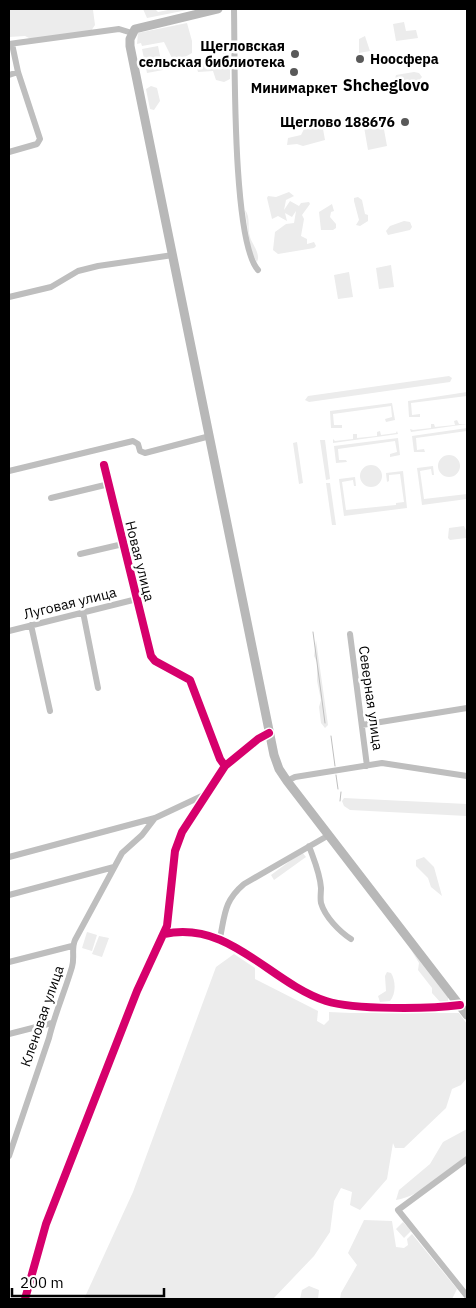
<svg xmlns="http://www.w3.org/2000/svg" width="476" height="1308" font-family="'IBM Plex Sans',sans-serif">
<rect width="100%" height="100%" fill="#fff"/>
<!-- green -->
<path fill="#ececec" d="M9 9H95L93 10 95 25 91 31 31 39 25 36 9 37Z
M143 9H155L158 12 173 9H192L147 18Z
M404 22 406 31 416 30 418 38 396 41 393 24Z
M187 23 192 41V53L185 57 184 63 179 65 174 62 164 42 142 46 141 43 137 44 138 33Z
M365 36 370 51 359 53V39Z
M158 46 163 70 147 73 142 49Z
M230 50V79L224 82 216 80 213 71 198 72 196 65 207 59 211 60 215 64 223 63V51Z
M414 72 419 73 422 77 408 93 405 86H398L395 79 396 75Z
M151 86 157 88 160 101 154 110 150 109 146 89Z
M383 124 387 146 368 150 364 127Z
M318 127 323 129 325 140 303 146 297 144 287 145 288 138 301 135 304 129Z
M289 192 294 196 286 200 284 210 290 201 299 206 301 203 309 202 310 204 302 215 304 219 301 236 307 239V244L314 242 316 246 314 248 278 254 273 250 275 232 286 224 294 223 296 211 292 217 285 213 287 221 278 216 272 219 267 198 268 196 276 197Z
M358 197 362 200 365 214 368 215V221L360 226 356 225 359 220 354 201V198Z
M332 204 334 211 331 212 330 217 336 224V228L333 230H321L319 212Z
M245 210C251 217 247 228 250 237 252 244 261 254 257 262L251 252Z
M404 221 410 222 412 227 410 230 388 235 386 231 390 226Z
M391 265 394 287 379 289 376 268Z
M349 272 353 297 338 299 334 275Z
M449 376 452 378 450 382 309 402 305 400 308 396Z
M467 392V396L411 403 412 415 420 414V417H409L408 401Z
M392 403 395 420 386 422 385 419 392 417 391 406 333 414 334 425H342V428H331L330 411Z
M457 420 459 424H467L411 432 410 429 413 430 431 428V424H434L435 427 455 425 454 421Z
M467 428V431L416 438 417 450 424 449 425 452H414L412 436Z
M380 431 381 435 396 433 397 431 398 434 333 443V439L335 441 353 439V434H357V438L377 436V432Z
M398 438 400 455 390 457V454L397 452 395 441 338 449 339 460H346L347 462 336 463 334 446Z
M320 440H325L330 479 326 480Z
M297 442 303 483 299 484 293 443Z
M438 466a11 11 0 1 1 22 0a11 11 0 1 1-22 0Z
M360 476a11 11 0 1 1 22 0a11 11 0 1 1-22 0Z
M433 466 434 475H432L431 469 420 471 424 499 467 494V499L422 505 417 468Z
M403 471 407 508 344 516 339 479 355 477 356 486H354L353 480 342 482 346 510 396 505V503L404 502 400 474 389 475V481L387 482 386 473Z
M326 483H330L336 525H332Z
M464 526 467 532 466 538 450 540 448 538 449 528Z
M316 640 328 725 325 728 321 723 319 707 321 700 317 681V662L314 656Z
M344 798 467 804V816L350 810 344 806 342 801Z
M302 852 306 857 274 880 271 875Z
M424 857 434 867 442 896 431 887 428 878 416 866V860Z
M87 932 97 935 92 951 82 948Z
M99 936 109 938 102 957 92 954Z
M405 940 448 997V1003H441L432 993V988L418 970 419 963Z
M234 954 255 968V979L318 1011 317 1021 324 1025 329 1020V1012L351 1013H459L467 1024V1078L461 1085 452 1089 446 1108 404 1148H395L393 1143 387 1179 360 1210 350 1205 352 1192 341 1188 334 1201 330 1232 314 1256 273 1299H84L133 1192 216 967Z
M387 972 391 973C396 981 396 994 390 1001L380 1002 378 996 386 991 385 976Z
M467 1129V1155C447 1171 422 1196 396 1200L399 1190 430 1164 443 1142Z
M364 1220 392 1221 396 1247 404 1248 408 1245 407 1239 412 1234 457 1289 452 1299H340L341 1293 357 1265 348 1253Z
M403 1222 411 1231 404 1238 396 1229Z
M309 1286 319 1290 318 1299H300L302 1290Z"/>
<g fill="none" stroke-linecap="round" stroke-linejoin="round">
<!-- stream -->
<path stroke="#bfbfbf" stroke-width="1" d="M313 632 325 723
M331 736 335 766
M336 775 338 789
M340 801 341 792"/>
<!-- minor -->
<path stroke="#bebebe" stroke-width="6" d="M234 9C235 57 232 241 258 270
M9 44 119 29 132 33
M9 75 18 72
M9 152 37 144 40 139 18 72 12 44
M9 297 51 287 78 271 98 266 173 255
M104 465 151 656 155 661 190 680 220 759 225 766
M9 471 133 441 138 444 140 451 145 453 210 436
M51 498 109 484
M80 554 123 544
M83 612 98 688
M31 625 50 711
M9 631 137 599
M350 634 367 766
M362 725 467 708
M287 781 295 777 382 763 467 776
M309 846C314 860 320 873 321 888 321 893 320 898 321 903 325 917 340 932 351 939
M9 857 155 818 204 795
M9 895 114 867
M164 934C230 920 269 982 326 1001 354 1010 430 1009 460 1005
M220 938C225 914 224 901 244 884L329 835
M9 962 72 946
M9 1034 52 1023
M9 1156 49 1038C55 1013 65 991 72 967 75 957 71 949 75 940L122 853 142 835 155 818
M467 1159 398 1210 467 1296
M25 1299 46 1224 137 991 167 926 175 851 182 832 225 766 258 739 269 733"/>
<!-- secondary -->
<path stroke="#b8b8b8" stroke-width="9" d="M218 9 135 29 130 39V46L274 755 279 769 287 781 467 1015"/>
<defs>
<path id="cycleway" d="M104 465 151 656 155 661 190 680 220 759 225 766
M164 934C230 920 269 982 326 1001 354 1010 430 1009 460 1005
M25 1299 46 1224 137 991 167 926 175 851 182 832 225 766 258 739 269 733"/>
</defs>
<!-- cycleway casing -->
<use href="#cycleway" stroke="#fff" stroke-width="11"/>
<!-- cycleway -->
<use href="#cycleway" stroke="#d6006c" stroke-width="8"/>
</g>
<!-- markers -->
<g fill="#595959" stroke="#fff" stroke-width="2">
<circle cx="295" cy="54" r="5"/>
<circle cx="360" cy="59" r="5"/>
<circle cx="294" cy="72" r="5"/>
<circle cx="405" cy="122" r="5"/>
</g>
<g text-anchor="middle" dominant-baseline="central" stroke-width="5" stroke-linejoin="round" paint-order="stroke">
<!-- poi labels -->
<g font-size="14" font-weight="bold" fill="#000" stroke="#fff" text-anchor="end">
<text x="285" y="46">Щегловская<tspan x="285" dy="16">сельская библиотека</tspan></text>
<text x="370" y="59" text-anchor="start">Ноосфера</text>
<text x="294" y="88" text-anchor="middle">Минимаркет</text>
<text x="395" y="122">Щеглово 188676</text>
</g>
<!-- street labels -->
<g font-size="14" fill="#000" stroke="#fff">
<text transform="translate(140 561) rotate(76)">Новая улица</text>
<text transform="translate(70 603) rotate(-14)">Луговая улица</text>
<text transform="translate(371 698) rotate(82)">Северная улица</text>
<text transform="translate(42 1016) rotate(-71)">Кленовая улица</text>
</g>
<!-- quarter labels -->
<g font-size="16" font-weight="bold" fill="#000" stroke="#fff">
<text x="386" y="85">Shcheglovo</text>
</g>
</g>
<!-- border -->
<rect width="476" height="1308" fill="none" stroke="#000000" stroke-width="20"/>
<!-- scale -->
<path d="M12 1288v8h152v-8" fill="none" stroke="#000000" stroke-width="2.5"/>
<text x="20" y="1288" font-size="15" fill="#000000" stroke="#ffffff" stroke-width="4" paint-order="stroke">200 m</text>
</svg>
